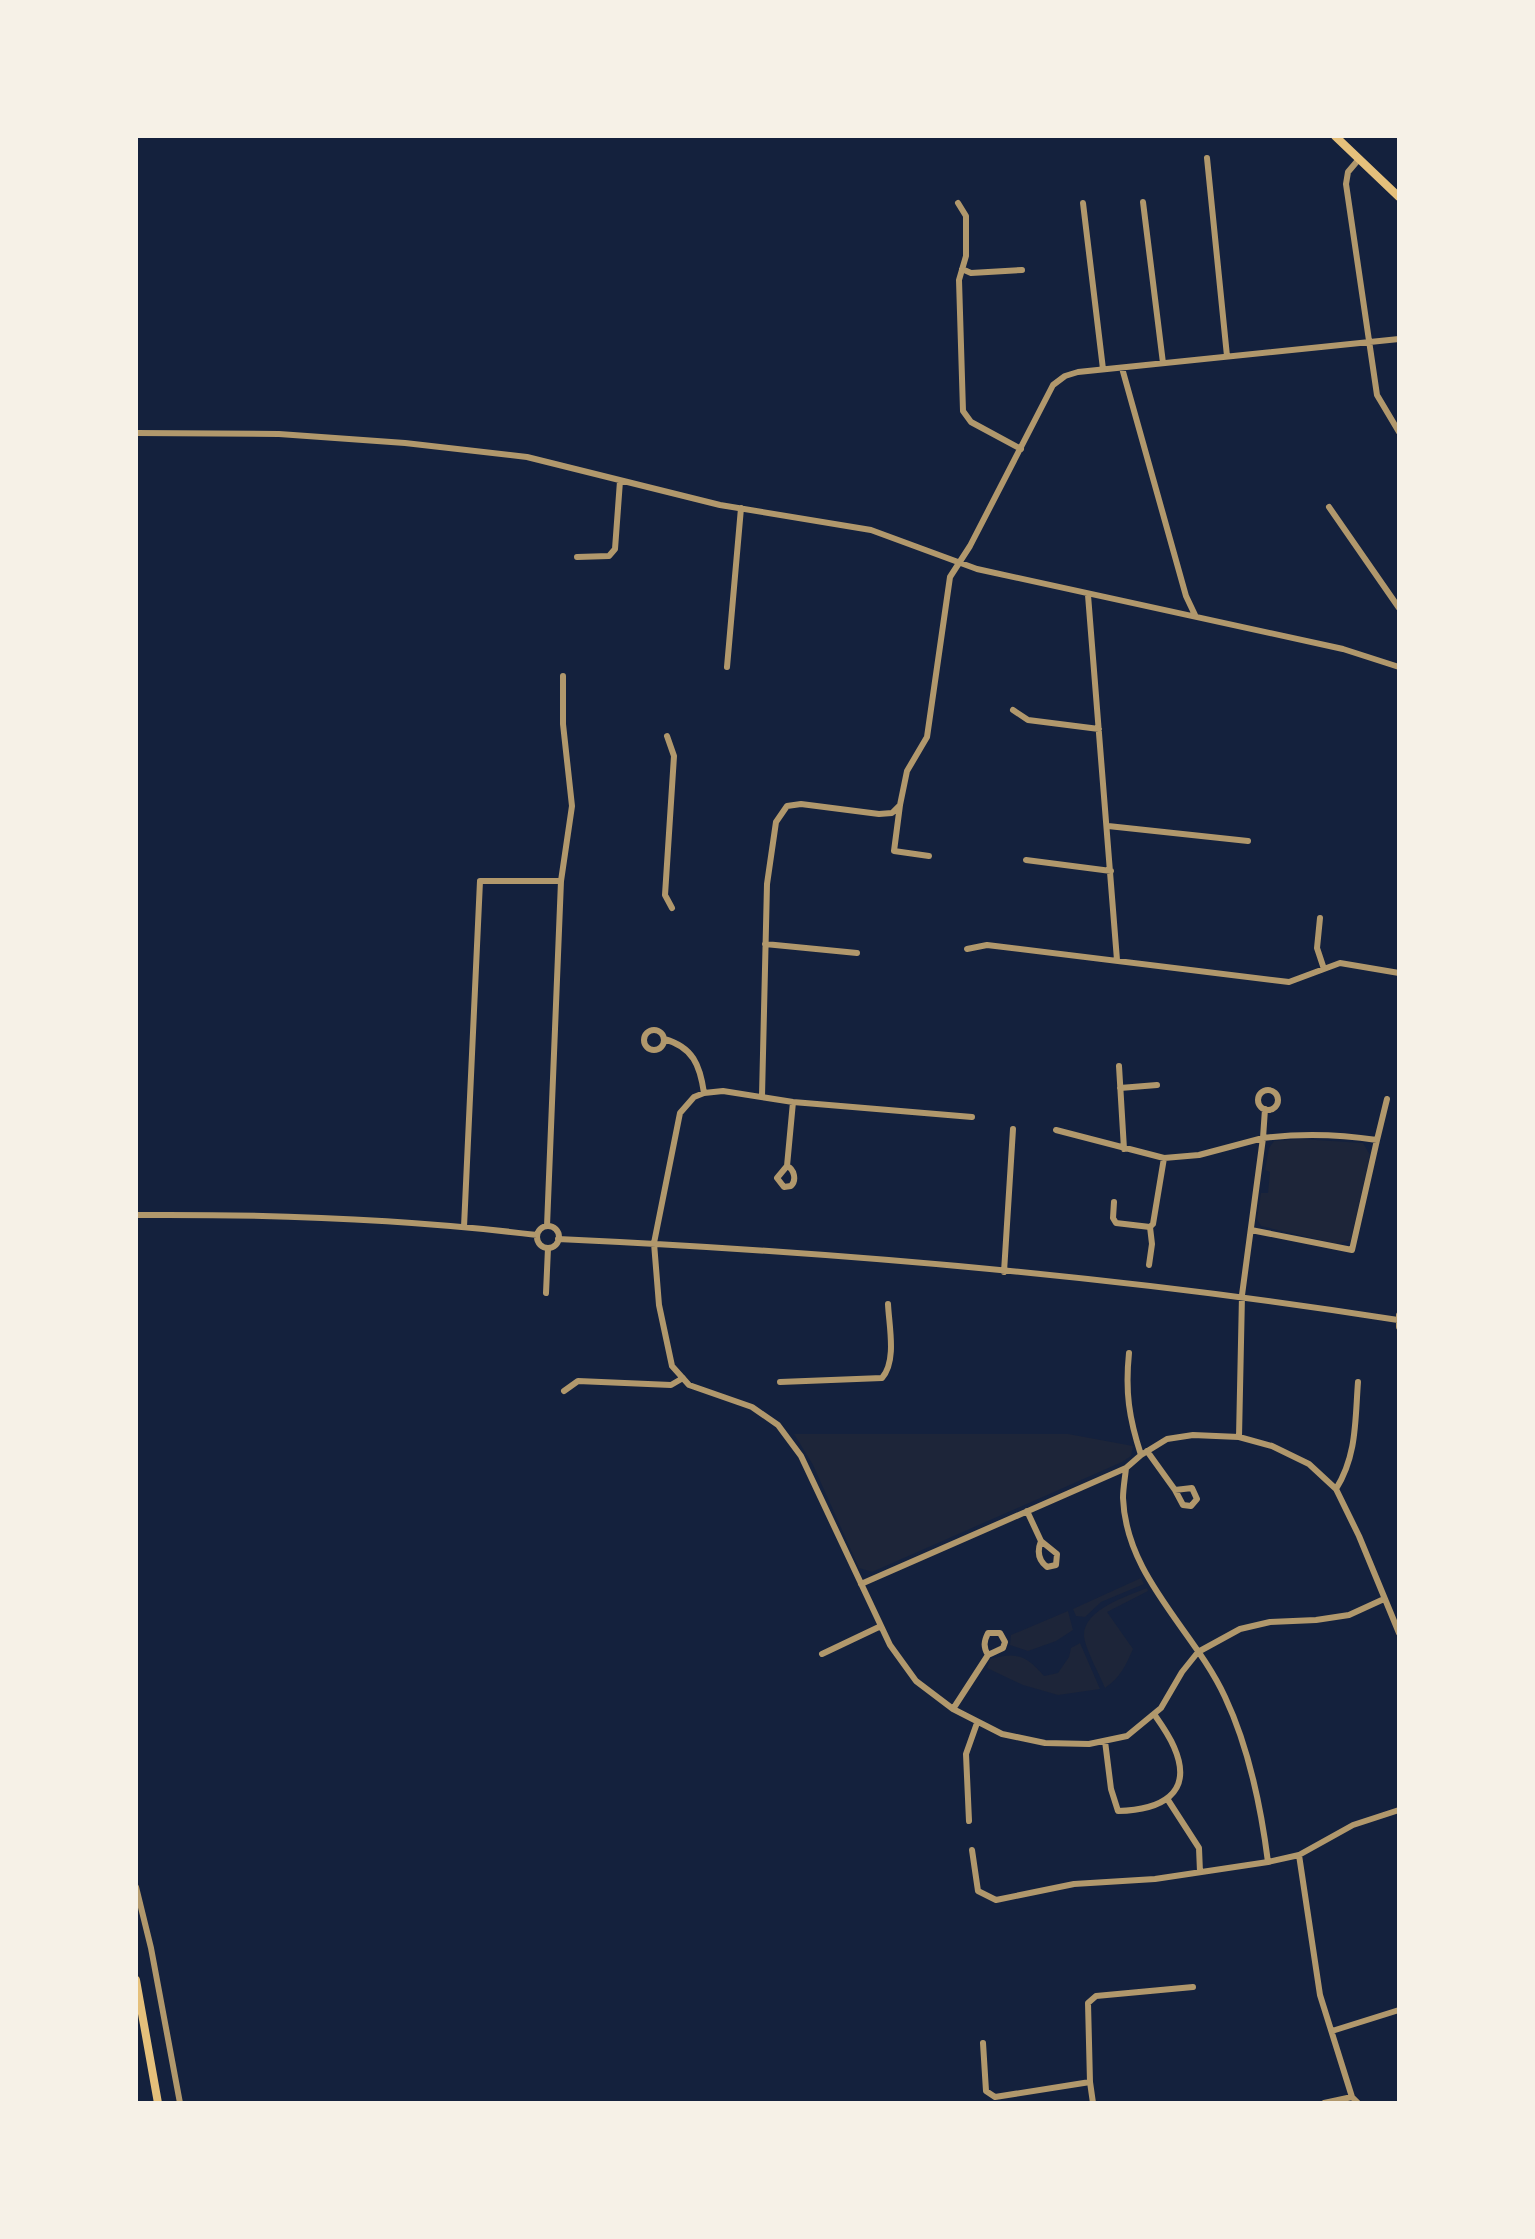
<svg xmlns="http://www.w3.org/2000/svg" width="1535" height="2239" font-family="'DM Sans',sans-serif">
<rect width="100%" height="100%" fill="#14213d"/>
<!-- green -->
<path fill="#1d2539" d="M1300 1139 1363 1143 1370 1155 1351 1240 1337 1244 1261 1226 1257 1219 1261 1193H1268L1270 1172 1265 1170 1269 1148 1274 1141Z
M794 1434H1068L1133 1446 1131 1456 1122 1462 872 1572 859 1568 813 1465Z
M1141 1578 1144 1584 1101 1602 1085 1617 1076 1616 1073 1609Z
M1147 1588 1148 1591 1107 1612 1133 1649C1126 1665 1120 1678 1105 1688 1100 1675 1084 1647 1084 1635 1084 1609 1128 1596 1147 1588Z
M1068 1611 1073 1630 1056 1641 1028 1651 1010 1645 1011 1635Z
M1080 1643 1100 1689 1058 1695 1023 1685 987 1668 990 1659C1016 1652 1026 1655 1044 1676L1058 1673 1069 1657 1071 1648Z"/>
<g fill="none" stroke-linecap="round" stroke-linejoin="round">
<!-- minor -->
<path stroke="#b1986c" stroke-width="6" d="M1207 158 1227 356
M1359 159 1348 172 1346 184 1377 395 1399 432
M1143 202 1163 363
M958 203 966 216V256L959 280 963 411 971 422 1021 449
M1083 203 1103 369
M962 269 971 273 1022 270
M1122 368 1186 596 1195 615
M136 433 279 434 405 443 527 457 720 505 871 530 977 569 1343 649 1399 667
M1329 507 1399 608
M577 557 609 556 615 549 620 481
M1088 595 1117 960
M727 667 741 508
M1013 710 1028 720 1099 729
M667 736 674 756 665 895 672 908
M900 805 894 851 929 856
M1108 826 1248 841
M1026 860 1111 871
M561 881 572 806 563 724V676
M1320 918 1317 948 1324 969
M765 944 857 953
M967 949 987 945 1289 982 1340 963 1399 973
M644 1040a10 10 0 1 1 20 0a10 10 0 1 1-20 0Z
M664 1039C693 1047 700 1065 704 1093
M1119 1066 1124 1149
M1120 1088 1157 1085
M1258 1100a10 10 0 1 1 20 0a10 10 0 1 1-20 0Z
M762 1096 767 884 776 822 787 806 801 804 879 814 892 813 900 805 907 771 927 737 950 577 970 546 1053 385 1065 376 1078 372 1399 339
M972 1117 793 1102 723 1091 704 1093 694 1097 680 1113 654 1243 659 1305 672 1366 689 1385 752 1407 778 1425 801 1456 890 1645 916 1681 953 1709 1002 1734 1045 1743 1089 1744 1127 1736 1161 1708 1182 1672 1198 1652 1240 1629 1270 1622 1316 1620 1349 1615 1384 1599
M1056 1130 1164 1158 1199 1155 1263 1138 1242 1295 1239 1437
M1377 1140 1387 1099
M787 1166C794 1169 797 1180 791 1186L784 1187 777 1178 787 1166 793 1102
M1114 1202 1113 1218 1116 1223 1150 1227 1153 1224 1164 1158
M136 1215C269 1214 405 1219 537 1235
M537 1237a11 11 0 1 1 22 0a11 11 0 1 1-22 0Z
M464 1227 480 881H561L547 1226
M1251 1230 1352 1250 1377 1140C1338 1134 1302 1133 1263 1138L1265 1109
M558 1239C839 1252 1120 1276 1398 1320
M1149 1265 1152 1244 1150 1227
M1004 1272 1013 1129
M546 1293 548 1248
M1399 1315V1327
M1129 1353C1125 1392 1129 1418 1141 1455
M780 1382 882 1378C897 1361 889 1326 888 1304
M564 1391 578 1381 671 1385 683 1378
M1147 1451 1175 1490 1183 1505 1191 1506 1197 1499 1192 1488 1175 1490
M1336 1489C1357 1455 1355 1421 1358 1382
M1027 1511 1041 1541C1037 1551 1038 1560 1047 1567L1056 1565 1057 1554 1041 1541
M861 1584 1126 1468
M822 1654 881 1626
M953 1709 988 1655 1003 1648 1005 1642 1000 1633H988C984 1641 983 1647 988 1655
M1105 1741 1111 1789 1118 1811C1159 1810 1195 1795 1174 1747 1169 1735 1161 1724 1154 1714
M1168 1800 1199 1848 1200 1872
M969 1821 966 1754 977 1723
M972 1850 978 1891 996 1900 1074 1884 1155 1879 1268 1862 1299 1855 1353 1825 1399 1810
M1299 1855 1320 1995 1352 2097 1358 2103
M1268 1862C1261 1807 1249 1748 1225 1697 1194 1630 1126 1577 1123 1498 1123 1489 1125 1478 1126 1468L1141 1455 1167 1439 1193 1435 1239 1437 1272 1446 1309 1464 1336 1489 1359 1536 1399 1633
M136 1887 151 1948 180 2103
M1332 2031 1399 2010
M983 2043 986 2091 995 2097 1090 2082
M1093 2103 1090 2082 1088 2003 1096 1996 1193 1987
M1324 2103 1352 2097"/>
<!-- secondary -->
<path stroke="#e5c07b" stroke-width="8" d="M1335 136 1399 197
M136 1980 158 2103"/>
</g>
<!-- border -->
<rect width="1535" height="2239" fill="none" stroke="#f6f1e7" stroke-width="276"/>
</svg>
